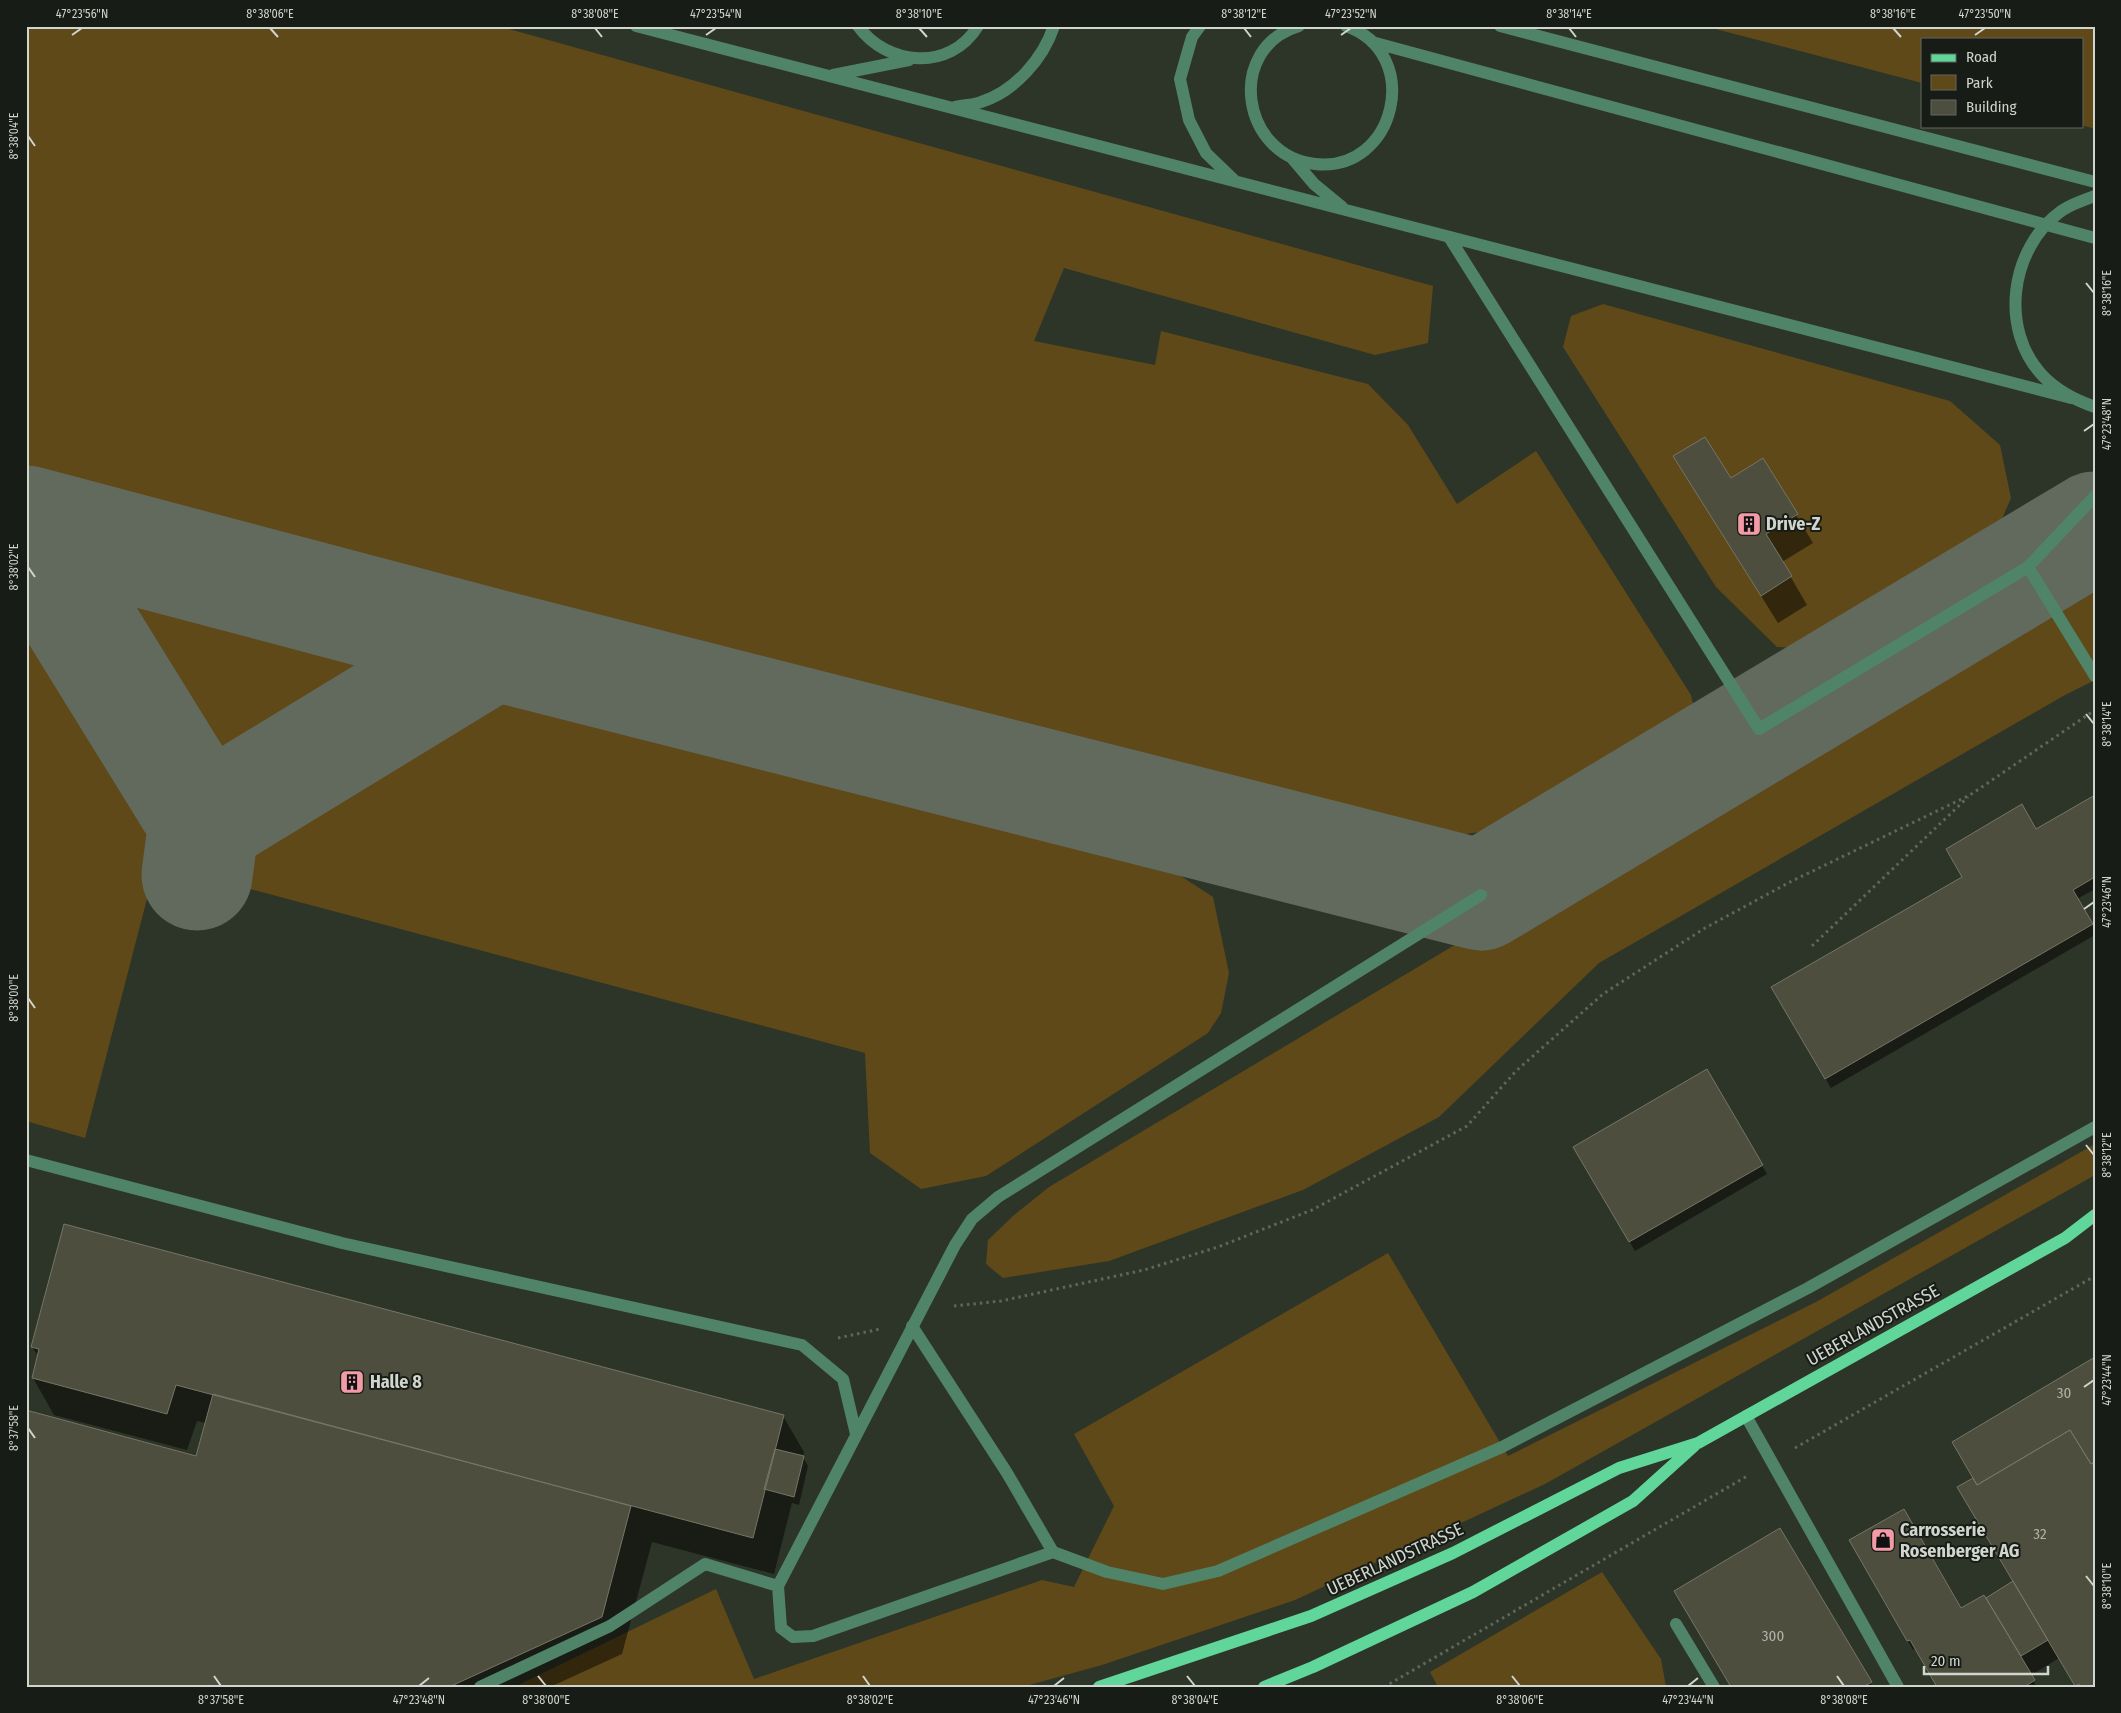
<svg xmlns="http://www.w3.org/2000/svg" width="2121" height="1713" font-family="'Fira Sans Condensed',sans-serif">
<rect width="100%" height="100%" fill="#2d3528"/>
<!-- green -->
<path fill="#5f4918" d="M26 26H498L1433 286 1428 343 1375 355 1064 268 1034 341 1155 365 1161 331 1368 384 1408 425 1457 504 1536 451 1691 695 1696 717 1690 735 1569 808 1510 827 1435 839 1342 836 26 487Z
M1704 26H2095V129L2082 125V39H1922V83Z
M1603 304 1950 401 2000 445 2011 498 1987 554 1835 650 1777 647 1716 587 1563 347 1571 316Z
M26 554 1121 837 1213 897 1229 973 1221 1013 1208 1033 986 1176 921 1189 870 1153 865 1053 156 864 85 1138 26 1121Z
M2095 563V680L2065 695 1599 963 1439 1117 1303 1190 1109 1261 1003 1278 986 1264 988 1240 1013 1216 1049 1187Z
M2095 1144V1175L1545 1484 1295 1600 1102 1665 1022 1687H514L716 1589 754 1679 1042 1580 1074 1587 1114 1506 1074 1434 1388 1253 1508 1456 1816 1302Z
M1602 1572 1661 1659 1666 1687H1438L1430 1672Z"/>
<!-- shadow -->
<path fill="#0007" d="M1763 460 1813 543 1782 562 1807 605 1778 623 1691 484 1731 480Z
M2095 797V889L2077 899 2095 930V935L1831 1088 1773 988 1963 877Z
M1707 1071 1767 1174 1635 1251 1575 1147Z
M32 1347 783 1416 804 1452 803 1457 808 1466 799 1505 792 1503 774 1574 652 1542 622 1654 550 1687H26L197 1457 206 1423 197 1421 187 1450 54 1415 33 1378 38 1356Z
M1780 1529 1873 1687H1732Z
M1851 1540 1961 1610 1986 1600 2014 1581 2095 1687H2076L2059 1658 2030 1676 2037 1687H1938L1916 1648 1913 1650Z"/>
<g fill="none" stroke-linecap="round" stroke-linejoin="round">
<!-- taxiway -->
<path stroke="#626a5e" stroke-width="111" d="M26 521 494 645 1481 895 2095 527
M26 534 204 822
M197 875 204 822 494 645"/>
</g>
<!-- building -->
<path fill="#4d4e3e" stroke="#757665" d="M1705 437 1731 478 1763 458 1798 514 1766 534 1792 576 1761 596 1673 456Z
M2095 795V877L2073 890 2093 924 1825 1079 1771 987 1962 877 1946 849 2022 804 2036 829Z
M1707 1069 1763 1165 1629 1242 1573 1147Z
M64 1224 784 1415 753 1538 176 1385 167 1414 32 1378 39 1349 31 1347Z
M2095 1357V1462L2091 1464 2070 1430 1977 1485 1952 1442Z
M213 1394 631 1506 602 1617 449 1687H26V1410L196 1456Z
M2070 1430 2091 1464 2095 1462V1687H2081L2079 1684 2075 1686 1957 1487 1973 1478 1977 1485Z
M775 1449 804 1456 794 1497 764 1489Z
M1904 1509 1961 1608 1984 1595 2035 1680 2024 1687H1937L1910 1640 1907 1641 1849 1540Z
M1780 1528 1872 1682 1863 1687H1731L1674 1591Z
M2013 1581 2048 1640 2021 1656 1986 1598Z"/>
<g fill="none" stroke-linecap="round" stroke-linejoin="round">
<!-- path -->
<path stroke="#5f665b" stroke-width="3" stroke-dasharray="2.5 4" stroke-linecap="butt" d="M1812 946 1968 797
M954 1306 1001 1301 1144 1270 1218 1247 1312 1210 1467 1126 1516 1071 1603 994 1705 928 1790 882 1970 795 2095 710
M838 1338 880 1329
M1795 1448 2095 1276
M1384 1687 1749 1475"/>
<!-- minor -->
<path stroke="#508468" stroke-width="12" d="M636 26 2071 398
M858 26C887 66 950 72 978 26
M1200 26 1192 37 1180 79 1189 120 1206 153 1234 180
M1299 26C1225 48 1241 156 1315 164 1396 173 1424 53 1346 26
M1500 26 2095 182
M1372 42 2095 238
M833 75 909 60
M955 107C963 105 973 105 981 102 1015 91 1043 59 1054 26
M1292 158 1314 184 1342 207
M2095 196C2084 200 2069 205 2060 212 2010 249 1999 330 2043 376 2057 391 2075 400 2095 407
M1449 237 1759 729 2028 567 2095 676
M2028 567 2095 496
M26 1160 342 1243 802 1345 843 1379 856 1434
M912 1326 1007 1473 1053 1552
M1746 1416 1898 1687
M778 1586 955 1245 972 1219 998 1197 1481 895
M1676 1624 1714 1687
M480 1687 610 1626 705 1564 778 1586 781 1628 793 1637 813 1636 1053 1552 1107 1572 1163 1584 1218 1571 1502 1447 1808 1288 2095 1127"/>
<!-- major -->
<path stroke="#60d69b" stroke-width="12" d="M1099 1687 1311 1616 1453 1553 1619 1468 1698 1443 2065 1238 2095 1215
M1264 1687 1313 1667 1473 1592 1633 1501 1694 1446"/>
</g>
<!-- ticks -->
<path fill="none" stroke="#d0d5cd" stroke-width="2" d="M270 28 278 37M595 28 602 37M919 28 927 37M1244 28 1251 37M1569 28 1576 37M1893 28 1901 37M72 35 82 28M706 35 716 28M1341 35 1351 28M1975 35 1985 28M28 136 35 146M2086 283 2094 293M2084 431 2094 424M28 567 35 577M2086 714 2094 724M2084 909 2094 902M28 998 35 1008M2086 1145 2094 1155M2084 1387 2094 1380M28 1428 35 1438M2086 1576 2094 1586M214 1676 221 1686M538 1676 546 1686M863 1676 870 1686M1187 1676 1195 1686M1512 1676 1520 1686M1837 1676 1844 1686M419 1686 429 1678M1054 1686 1064 1678M1688 1686 1698 1678"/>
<!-- icons -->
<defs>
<symbol id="building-square" viewBox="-11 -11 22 22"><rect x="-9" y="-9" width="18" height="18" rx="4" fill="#f39aa7" stroke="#181c16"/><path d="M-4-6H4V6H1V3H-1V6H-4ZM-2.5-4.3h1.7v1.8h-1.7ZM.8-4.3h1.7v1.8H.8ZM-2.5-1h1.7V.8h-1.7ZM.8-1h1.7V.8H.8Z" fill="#111"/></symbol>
<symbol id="shop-square" viewBox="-11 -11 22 22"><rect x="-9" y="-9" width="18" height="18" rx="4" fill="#f39aa7" stroke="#181c16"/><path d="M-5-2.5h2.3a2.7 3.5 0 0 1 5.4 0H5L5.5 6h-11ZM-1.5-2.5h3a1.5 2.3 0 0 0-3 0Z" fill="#111"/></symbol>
</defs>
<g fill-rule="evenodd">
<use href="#building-square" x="1735" y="510" width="28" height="28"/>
<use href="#building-square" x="338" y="1368" width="28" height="28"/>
<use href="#shop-square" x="1869" y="1526" width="28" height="28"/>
</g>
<g text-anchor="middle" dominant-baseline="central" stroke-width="4" stroke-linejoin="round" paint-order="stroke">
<!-- number labels -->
<g font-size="15" fill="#afb3a9">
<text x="2064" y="1393">30</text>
<text x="2040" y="1534">32</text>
<text x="1773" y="1636">300</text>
</g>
<!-- poi labels -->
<g font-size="18" font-weight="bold" fill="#d0d5cd" stroke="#181c16" text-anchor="start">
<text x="1766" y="524">Drive-Z</text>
<text x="370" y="1382">Halle 8</text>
<text x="1900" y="1530">Carrosserie<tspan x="1900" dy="21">Rosenberger AG</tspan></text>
</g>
<!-- street labels -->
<g font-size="18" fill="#d0d5cd" stroke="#181c16">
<text transform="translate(1873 1325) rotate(-29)">UEBERLANDSTRASSE</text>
<text transform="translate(1395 1559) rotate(-25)">UEBERLANDSTRASSE</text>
</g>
</g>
<!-- border -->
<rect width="2121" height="1713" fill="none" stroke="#181c16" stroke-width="55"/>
<!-- legend -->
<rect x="1921" y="38" width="162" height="90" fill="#181c16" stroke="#62665f"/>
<rect x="1931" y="54" width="25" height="8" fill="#60d69b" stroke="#62665f"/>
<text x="1966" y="62" font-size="15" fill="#d0d5cd">Road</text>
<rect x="1931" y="75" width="25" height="15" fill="#5f4918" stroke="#62665f"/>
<text x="1966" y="88" font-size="15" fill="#d0d5cd">Park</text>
<rect x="1931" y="100" width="25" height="15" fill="#4d4e3e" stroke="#62665f"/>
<text x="1966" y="112" font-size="15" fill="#d0d5cd">Building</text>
<!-- scale -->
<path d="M1924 1666v8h124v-8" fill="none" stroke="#d0d5cd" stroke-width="2.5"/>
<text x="1931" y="1666" font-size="15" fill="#d0d5cd" stroke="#181c16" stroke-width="4" paint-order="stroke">20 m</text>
<rect x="28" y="28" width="2066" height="1658" fill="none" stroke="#d0d5cd" stroke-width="2"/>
<g font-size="12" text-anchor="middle" fill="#d0d5cd">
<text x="82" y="18">47°23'56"N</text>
<text x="270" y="18">8°38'06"E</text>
<text x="595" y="18">8°38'08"E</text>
<text x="716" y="18">47°23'54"N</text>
<text x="919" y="18">8°38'10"E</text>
<text x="1244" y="18">8°38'12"E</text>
<text x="1351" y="18">47°23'52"N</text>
<text x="1569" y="18">8°38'14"E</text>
<text x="1893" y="18">8°38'16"E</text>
<text x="1985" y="18">47°23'50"N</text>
<text transform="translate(14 136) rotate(-90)" y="4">8°38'04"E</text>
<text transform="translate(2107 293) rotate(-90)" y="4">8°38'16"E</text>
<text transform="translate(2107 424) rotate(-90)" y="4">47°23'48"N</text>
<text transform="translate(14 567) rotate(-90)" y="4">8°38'02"E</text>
<text transform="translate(2107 724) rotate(-90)" y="4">8°38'14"E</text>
<text transform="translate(2107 902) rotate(-90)" y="4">47°23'46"N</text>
<text transform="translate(14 998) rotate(-90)" y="4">8°38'00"E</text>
<text transform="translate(2107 1155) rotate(-90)" y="4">8°38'12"E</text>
<text transform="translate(2107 1380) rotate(-90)" y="4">47°23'44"N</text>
<text transform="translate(14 1428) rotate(-90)" y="4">8°37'58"E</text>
<text transform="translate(2107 1586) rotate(-90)" y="4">8°38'10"E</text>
<text x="221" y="1704">8°37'58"E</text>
<text x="419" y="1704">47°23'48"N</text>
<text x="546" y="1704">8°38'00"E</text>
<text x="870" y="1704">8°38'02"E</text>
<text x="1054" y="1704">47°23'46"N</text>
<text x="1195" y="1704">8°38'04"E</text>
<text x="1520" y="1704">8°38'06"E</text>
<text x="1688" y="1704">47°23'44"N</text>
<text x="1844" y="1704">8°38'08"E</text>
</g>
</svg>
